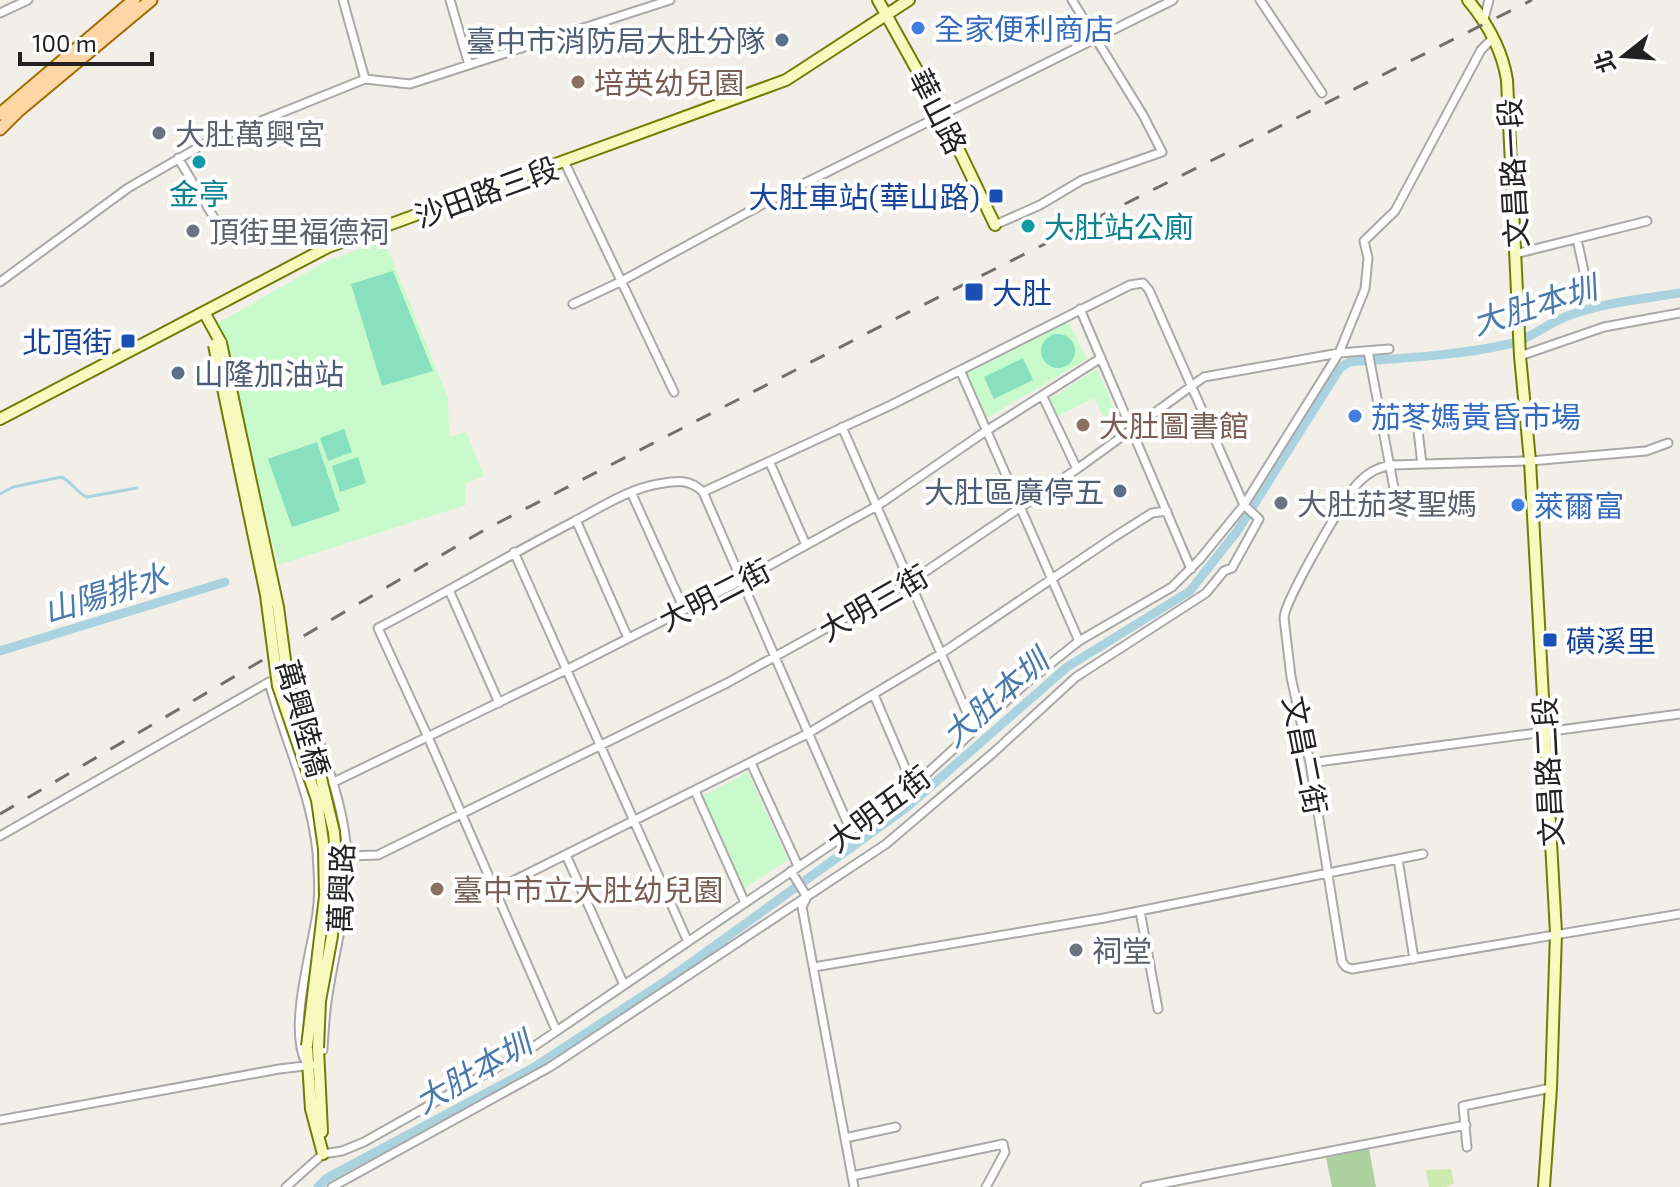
<svg xmlns="http://www.w3.org/2000/svg" width="1680" height="1187" font-family="'Exo 2','Noto Sans TC',sans-serif">
<rect width="100%" height="100%" fill="#f2efe9"/>
<!-- grass -->
<path fill="#cdebb0" d="M1451 1169 1454 1183 1446 1187H1429L1426 1170Z"/>
<!-- forest -->
<path fill="#add19e" d="M1369 1149 1376 1187H1332L1326 1158Z"/>
<!-- park -->
<path fill="#c8facc" d="M384 240 448 398 449 437 466 432 484 476 465 484 466 505 278 565 218 323 327 261Z
M1068 321 1087 359 985 419 964 374Z
M1097 369 1125 434 1115 439 1094 398 1056 417 1046 401Z
M748 772 788 860 741 890 700 797Z"/>
<!-- pitch -->
<path fill="#88e0be" d="M393 271 433 371 382 386 351 284Z
M1041 351a17 17 0 1 1 34 0a17 17 0 1 1-34 0Z
M1023 358 1033 380 994 399 984 377Z
M344 429 352 452 328 461 320 438Z
M317 442 340 511 292 527 268 459Z
M358 457 366 483 340 492 332 466Z"/>
<g fill="none" stroke-linecap="round" stroke-linejoin="round">
<!-- stream -->
<path stroke="#aad3df" stroke-width="3" d="M0 494 13 487 61 477C72 481 76 493 87 497L137 488"/>
<!-- canal -->
<path stroke="#aad3df" stroke-width="9" d="M0 651 225 582
M318 1187 327 1178 533 1068 670 978 907 807 1067 667 1190 591 1238 530 1340 368 1349 362C1402 358 1456 356 1509 344 1530 339 1545 325 1565 317 1600 303 1642 299 1680 293"/>
<defs>
<path id="street" d="M343 0 365 79
M450 0 469 65
M1260 0 1322 93
M0 13 28 0
M1484 19 1489 0
M178 158 216 221
M565 163 674 392
M995 225 1040 205 1082 180 1162 152 1143 115 1072 0
M1577 239 1588 290
M1515 254 1647 221
M0 282 128 188 206 143 365 79 410 84 670 0
M573 304 620 282 763 204 1173 0
M1080 309 1191 569
M1368 351 1397 504
M1520 356 1604 327 1680 313
M960 370 1079 641
M1043 397 1077 469
M1416 414 1422 464
M842 427 975 731
M1668 443 1646 451 1530 461 1391 465C1377 468 1369 472 1359 482 1345 496 1284 602 1284 618L1291 677 1310 763 1342 962 1346 967 1352 969 1680 914
M770 463 806 545
M631 492 684 609
M576 520 628 638
M514 552 688 942
M449 590 499 703
M297 667C310 731 344 789 347 856 349 902 335 949 328 995 325 1013 324 1031 323 1050
M874 695 913 786
M751 763 798 866
M1310 763 1680 714
M305 791 334 782 568 669 741 581 877 506 986 431 1101 358
M695 791 745 903
M0 836 269 682C285 744 317 804 318 870 319 884 319 899 317 913 311 953 288 1028 306 1063
M566 855 624 985
M347 856 378 855 727 683 910 582 1077 469 1204 377 1339 353 1389 349
M1398 859 1414 959
M791 871 807 897
M495 890 807 734 942 653 1114 537 1152 513 1167 511
M806 899 802 907 854 1187
M1140 911 1158 1009
M814 967 1104 918 1423 854
M556 1030 428 737 378 628C444 594 507 556 573 522 600 508 628 489 658 484 676 481 689 478 703 492L851 831
M0 1120 279 1069 313 1065
M845 1138 896 1127
M1467 1147 1463 1106 1551 1088
M852 1176 1003 1144 1005 1152 986 1187
M286 1187 323 1154 342 1151 364 1142 533 1047 851 831 913 786 1025 684 1079 641 1172 587 1200 559 1244 505 1339 353 1365 289 1368 258 1364 241 1395 211 1481 50 1493 38
M332 1187 550 1067 886 844 993 753 1076 677 1206 593 1224 571 1232 568 1259 519 1244 505 1149 290 1143 283 1130 285 889 406 703 492
M1145 1187 1466 1125"/>
<path id="secondary" d="M878 0 942 115 995 225
M1468 0C1488 24 1502 49 1507 80L1520 356 1530 461 1556 933 1551 1088 1544 1187
M204 312 221 343
M0 419 328 247 786 80 909 0
M307 1046 311 1109 323 1154
M318 1048 322 1132"/>
<path id="primary" d="M0 114 134 0
M0 129 18 111 151 0"/>
</defs>
<!-- street casing -->
<use href="#street" stroke="#a9a9a9" stroke-width="11"/>
<!-- secondary casing -->
<use href="#secondary" stroke="#707d05" stroke-width="14"/>
<!-- primary casing -->
<use href="#primary" stroke="#a06b00" stroke-width="15"/>
<!-- street -->
<use href="#street" stroke="#fff" stroke-width="7"/>
<!-- secondary -->
<use href="#secondary" stroke="#f7fabf" stroke-width="10"/>
<!-- primary -->
<use href="#primary" stroke="#fcd6a4" stroke-width="11"/>
<!-- rail -->
<path stroke="#707070" stroke-width="3" stroke-dasharray="16 16" stroke-linecap="butt" d="M0 814 486 529 891 321 1532 0"/>
<defs>
<path id="secondary-bridge" d="M221 343 278 607 288 683 297 716 321 778 334 832 337 869 332 936 320 1001 318 1048
M214 345 266 595 278 686 317 800 324 849 325 896 307 1046"/>
</defs>
<!-- secondary-bridge casing -->
<use href="#secondary-bridge" stroke="#707d05" stroke-width="14" stroke-linecap="butt"/>
<!-- secondary-bridge -->
<use href="#secondary-bridge" stroke="#f7fabf" stroke-width="10"/>
</g>
<!-- markers -->
<g fill="#3f7fe0" stroke="#fff" stroke-width="3">
<circle cx="918" cy="28" r="8"/>
<circle cx="1355" cy="416" r="8"/>
<circle cx="1518" cy="505" r="8"/>
</g>
<g fill="#5c6f8a" stroke="#fff" stroke-width="3">
<circle cx="782" cy="40" r="8"/>
<circle cx="178" cy="373" r="8"/>
<circle cx="1120" cy="491" r="8"/>
</g>
<g fill="#8d6e63" stroke="#fff" stroke-width="3">
<circle cx="578" cy="82" r="8"/>
<circle cx="1083" cy="425" r="8"/>
<circle cx="437" cy="889" r="8"/>
</g>
<g fill="#6b7280" stroke="#fff" stroke-width="3">
<circle cx="159" cy="133" r="8"/>
<circle cx="193" cy="231" r="8"/>
<circle cx="1281" cy="503" r="8"/>
<circle cx="1076" cy="950" r="8"/>
</g>
<g fill="#0f9aa8" stroke="#fff" stroke-width="3">
<circle cx="199" cy="162" r="8"/>
<circle cx="1028" cy="226" r="8"/>
</g>
<g fill="#1a4fb4" stroke="#fff" stroke-width="3">
<rect x="988" y="188" width="16" height="16" rx="4"/>
<rect x="964" y="282" width="20" height="20" rx="4"/>
<rect x="120" y="333" width="16" height="16" rx="4"/>
<rect x="1542" y="632" width="16" height="16" rx="4"/>
</g>
<g text-anchor="middle" dominant-baseline="central" stroke-width="8" stroke-linejoin="round" paint-order="stroke">
<!-- shop labels -->
<g font-size="30" fill="#366cbe" stroke="#fff" text-anchor="start">
<text x="934" y="28">全家便利商店</text>
<text x="1371" y="416">茄苳媽黃昏市場</text>
<text x="1534" y="505">萊爾富</text>
</g>
<!-- service labels -->
<g font-size="30" fill="#4e5e75" stroke="#fff" text-anchor="end">
<text x="766" y="40">臺中市消防局大肚分隊</text>
<text x="194" y="373" text-anchor="start">山隆加油站</text>
<text x="1104" y="491">大肚區廣停五</text>
</g>
<!-- education labels -->
<g font-size="30" fill="#785e54" stroke="#fff" text-anchor="start">
<text x="594" y="82">培英幼兒園</text>
<text x="1099" y="425">大肚圖書館</text>
<text x="453" y="889">臺中市立大肚幼兒園</text>
</g>
<!-- street labels -->
<g font-size="30" fill="#222" stroke="#fff">
<text transform="translate(939 111) rotate(63)">華山路</text>
<text transform="translate(1512 173) rotate(-93)">文昌路一段</text>
<text transform="translate(486 191) rotate(-20)">沙田路三段</text>
<text transform="translate(714 594) rotate(-27)">大明二街</text>
<text transform="translate(873 602) rotate(-30)">大明三街</text>
<text transform="translate(304 718) rotate(74)">萬興陸橋</text>
<text transform="translate(1306 755) rotate(79)">文昌二街</text>
<text transform="translate(1547 772) rotate(-93)">文昌路二段</text>
<text transform="translate(878 808) rotate(-37)">大明五街</text>
<text transform="translate(340 888) rotate(-88)">萬興路</text>
</g>
<!-- worship labels -->
<g font-size="30" fill="#5b616d" stroke="#fff" text-anchor="start">
<text x="175" y="133">大肚萬興宮</text>
<text x="209" y="231">頂街里福德祠</text>
<text x="1297" y="503">大肚茄苳聖媽</text>
<text x="1092" y="950">祠堂</text>
</g>
<!-- culture labels -->
<g font-size="30" fill="#0d838f" stroke="#fff">
<text x="199" y="193">金亭</text>
<text x="1044" y="226" text-anchor="start">大肚站公廁</text>
</g>
<!-- transit labels -->
<g font-size="30" fill="#164399" stroke="#fff" text-anchor="end">
<text x="980" y="196">大肚車站(華山路)</text>
<text x="992" y="292" text-anchor="start">大肚</text>
<text x="112" y="341">北頂街</text>
<text x="1566" y="640" text-anchor="start">磺溪里</text>
</g>
<!-- water labels -->
<g font-size="32" font-style="italic" fill="#4a7aab" stroke="#fff">
<text transform="translate(1534 304) rotate(-17)">大肚本圳</text>
<text transform="translate(105 592) rotate(-17)">山陽排水</text>
<text transform="translate(994 697) rotate(-41)">大肚本圳</text>
<text transform="translate(472 1071) rotate(-30)">大肚本圳</text>
</g>
</g>
<!-- north arrow -->
<g transform="translate(1624 56) rotate(253)" stroke="#ffffff" stroke-width="6" paint-order="stroke">
<path d="M0-6L14 30L0 20L-14 30Z" fill="#222222"/>
<text y="-12" font-size="22" font-weight="bold" text-anchor="middle" fill="#222222">北</text>
</g>
<!-- scale -->
<path d="M20 52v12h132v-12" fill="none" stroke="#222222" stroke-width="4"/>
<text x="32" y="52" font-size="24" fill="#222222" stroke="#ffffff" stroke-width="6" paint-order="stroke">100 m</text>
</svg>
